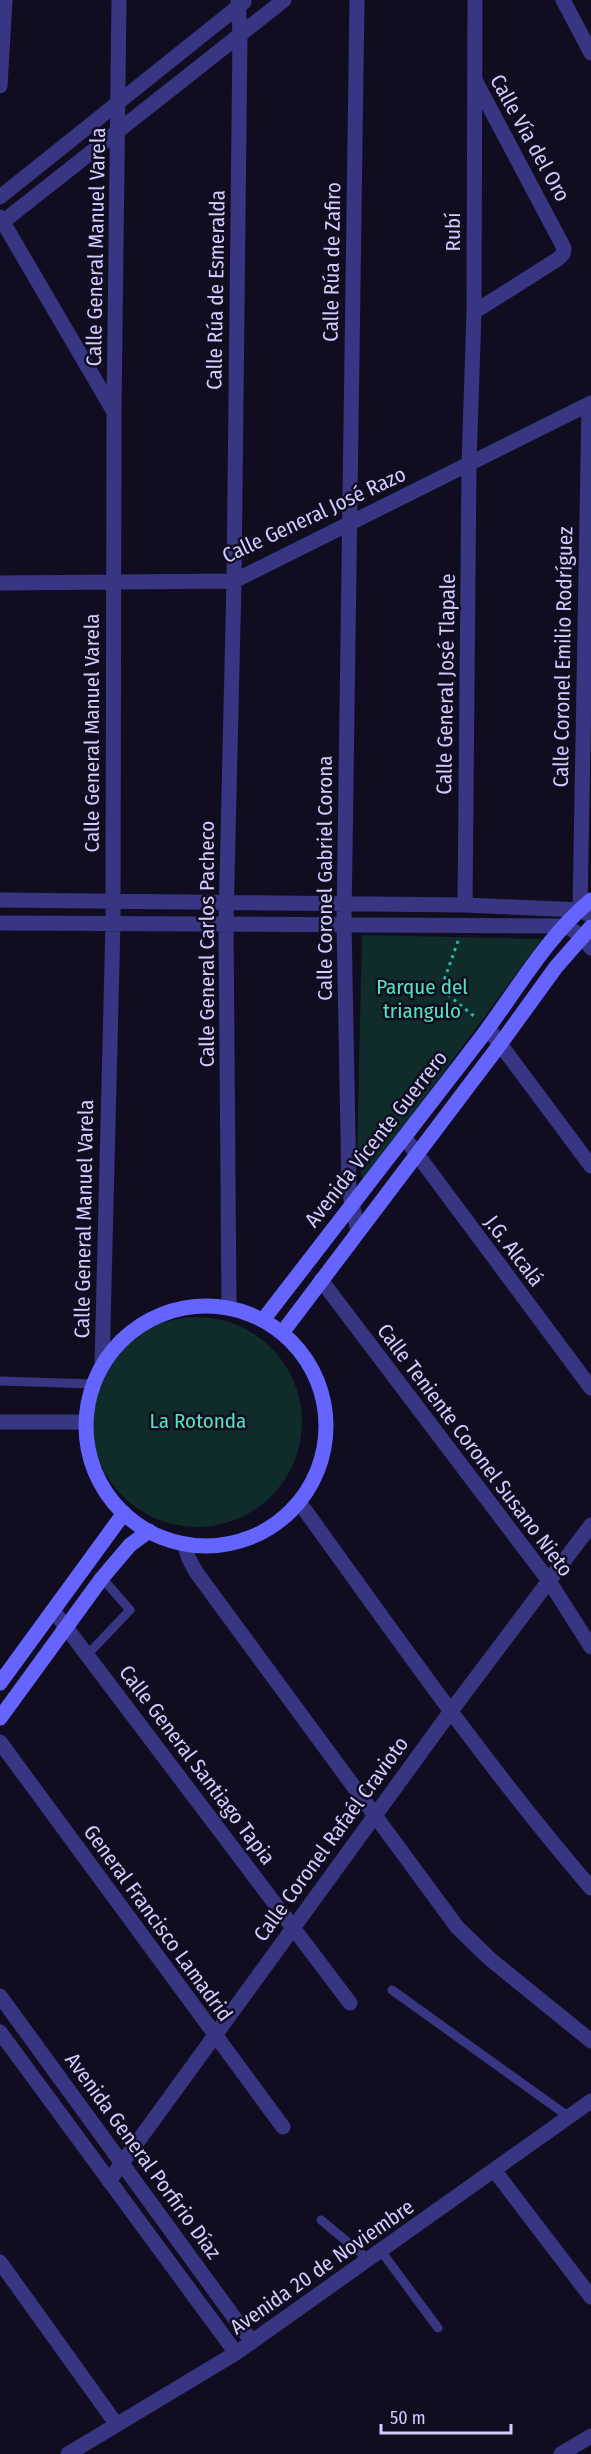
<svg xmlns="http://www.w3.org/2000/svg" width="591" height="2454" font-family="'Fira Sans Condensed',sans-serif">
<rect width="100%" height="100%" fill="#100d21"/>
<!-- green -->
<path fill="#0f2b2a" d="M362 935 542 939 363 1181 357 1154Z
M92 1422a105 105 0 1 1 210 0a105 105 0 1 1-210 0Z"/>
<g fill="none" stroke-linecap="round" stroke-linejoin="round">
<!-- path -->
<path stroke="#2ab6ab" stroke-width="3" stroke-dasharray="3 4.5" stroke-linecap="butt" d="M458 941 441 989 475 1017"/>
<!-- lane -->
<path stroke="#383682" stroke-width="9" d="M0 1381 94 1384
M88 1654 130 1610 102 1578
M392 1990 569 2117
M321 2220 368 2259
M381 2251 438 2328"/>
<!-- street -->
<path stroke="#383682" stroke-width="15" d="M357 0 344 923 349 1189 358 1232
M563 0 591 53
M0 86 5 0
M0 197 244 2
M0 217 114 412
M0 224 284 0
M474 312 558 259 563 254 564 248 475 80
M0 583 234 581 591 403
M0 900 465 905 580 910 591 916
M465 905 469 464 474 312 475 0
M580 910 589 404
M0 923 566 926 582 936 591 948
M488 1028 591 1166
M405 1138 591 1388
M321 1280 549 1581 591 1647
M229 1308 226 922 234 581 240 35 238 0
M102 1365 113 923 114 412 119 0
M0 1422H85
M299 1502C394 1633 486 1766 591 1888
M184 1544 189 1559 196 1572 457 1927 490 1959 591 2041
M53 1610 350 2003
M0 1742 283 2127
M0 1996 252 2342
M0 2032 236 2353
M494 2170 591 2297
M109 2181 451 1711 591 1525
M0 2262 117 2425
M68 2454 236 2353 591 2101
M561 2454 591 2436"/>
<!-- secondary -->
<path stroke="#6564ff" stroke-width="15" d="M86 1426a120 120 0 1 1 240 0a120 120 0 1 1-240 0Z
M263 1320C335 1226 408 1133 480 1039 515 993 547 936 591 900
M282 1333 501 1043 556 967 591 927
M0 1683 124 1513
M0 1718 102 1578 130 1545 149 1531"/>
</g>
<g text-anchor="middle" dominant-baseline="central" stroke-width="5" stroke-linejoin="round" paint-order="stroke">
<!-- street labels -->
<g font-size="21" fill="#d2cdff" stroke="#100d21">
<text transform="translate(530 138) rotate(61)">Calle Vía del Oro</text>
<text transform="translate(453 232) rotate(-90)">Rubí</text>
<text transform="translate(96 247) rotate(-89)">Calle General Manuel Varela</text>
<text transform="translate(332 262) rotate(-89)">Calle Rúa de Zafiro</text>
<text transform="translate(216 290) rotate(-89)">Calle Rúa de Esmeralda</text>
<text transform="translate(314 515) rotate(-25)">Calle General José Razo</text>
<text transform="translate(563 657) rotate(-89)">Calle Coronel Emilio Rodríguez</text>
<text transform="translate(446 684) rotate(-89)">Calle General José Tlapale</text>
<text transform="translate(92 733) rotate(-90)">Calle General Manuel Varela</text>
<text transform="translate(325 878) rotate(-90)">Calle Coronel Gabriel Corona</text>
<text transform="translate(207 944) rotate(-90)">Calle General Carlos Pacheco</text>
<text transform="translate(376 1139) rotate(-52)">Avenida Vicente Guerrero</text>
<text transform="translate(84 1219) rotate(-89)">Calle General Manuel Varela</text>
<text transform="translate(514 1251) rotate(53)">J.G. Alcalá</text>
<text transform="translate(475 1450) rotate(53)">Calle Teniente Coronel Susano Nieto</text>
<text transform="translate(197 1765) rotate(53)">Calle General Santiago Tapia</text>
<text transform="translate(331 1839) rotate(-54)">Calle Coronel Rafaél Cravioto</text>
<text transform="translate(158 1923) rotate(54)">General Francisco Lamadrid</text>
<text transform="translate(143 2156) rotate(54)">Avenida General Porfirio Díaz</text>
<text transform="translate(322 2267) rotate(-35)">Avenida 20 de Noviembre</text>
</g>
<!-- park labels -->
<g font-size="21" fill="#56e2bc" stroke="#100d21">
<text x="422" y="987">Parque del<tspan x="422" dy="24">triangulo</tspan></text>
<text x="198" y="1421">La Rotonda</text>
</g>
</g>
<!-- scale -->
<path d="M381 2424v9h130v-9" fill="none" stroke="#d2cdff" stroke-width="3"/>
<text x="390" y="2424" font-size="18" fill="#d2cdff" stroke="#100d21" stroke-width="4.5" paint-order="stroke">50 m</text>
</svg>
